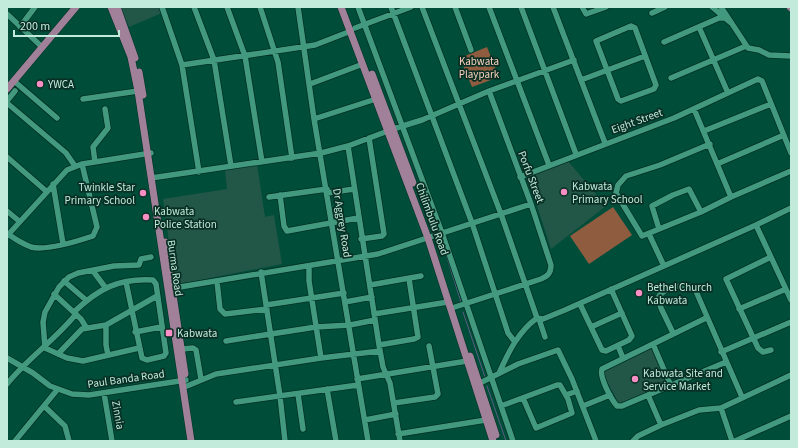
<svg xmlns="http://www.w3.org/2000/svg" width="798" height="448" font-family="'Source Sans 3',sans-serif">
<rect width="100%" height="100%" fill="#004d3a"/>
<!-- built -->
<path fill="#225646" d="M121 7H159L162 13 129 27Z
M568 161 606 206 551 249 528 178Z
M257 164 265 217 274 215 282 264 175 285 163 199 227 189 225 170Z
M652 348 668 386 619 404 602 372Z"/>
<!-- green -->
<path fill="#8f5c3f" d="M487 47 499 77 472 87 460 58Z
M613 207 632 235 589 264 570 236Z"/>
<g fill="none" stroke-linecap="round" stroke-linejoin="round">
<!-- stream -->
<path stroke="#5b5d84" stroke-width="1" d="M443 245 461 302
M463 312 485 377
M487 386 506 441"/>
<defs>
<path id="minor" d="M162 7 182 65 199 172
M194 7 214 60 231 166
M227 7 245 56 262 162
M260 7 278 62 292 158
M298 7 314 119 368 441
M358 7 442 233 513 441
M391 7 472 223 508 333 515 342
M422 7 501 214 537 318 543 319 565 310 756 225 791 208
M455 7 471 50
M489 7 549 165
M521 7 576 154
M553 7 605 143
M582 7 586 14 606 7
M712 7 724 17
M721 7 748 48 759 50 769 55 791 56
M652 13 665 7
M7 14 42 47
M631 26 635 28 656 85 654 89 621 101 618 99 596 41Z
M20 27 35 7
M699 27 728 93
M355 28 411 7
M664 42 719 18H725L731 23
M182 65 315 45 351 31
M671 78 746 46
M581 80 645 56
M14 81 57 118
M310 84 363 64
M83 99 138 91
M7 101 15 91
M7 103 66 153 75 166
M694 109 731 197
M314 119 376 99
M393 129 422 120 489 91 574 60
M704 131 771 104
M710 144 660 165 626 176 618 185 616 193 642 236 701 212 731 197 791 171
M348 146 379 345 383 367 390 383 400 441
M7 157 46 191
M95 162 93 147 108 128 105 109
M717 164 784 135
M520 177 674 118 758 79 762 81 791 153
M151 178 321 153 348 146 388 131
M53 184 63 244
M327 193 354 189
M280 195 284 226 287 231 358 218
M269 197 327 189
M7 211 19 221
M756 225 791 300
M659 229 652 206 673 195 689 189 701 212
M8 234C15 239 23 244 31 247 46 251 78 241 93 236L97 227 82 164
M649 234 664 266
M7 236 67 170 82 164 151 153
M361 239 382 236 384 234 369 138
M309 266V281L321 358
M93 271 105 287
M261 272 280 396 285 441
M64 281 86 300
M217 281 220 309 225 314 267 309
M370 285 421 276
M168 289 378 254 531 204
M54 294 81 319 86 327
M345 302 372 297
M580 304 602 350 606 351 629 340 632 336 611 289
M266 305 344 293
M455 307 541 279C548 276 551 273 551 265L531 204 489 91
M739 309 786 289
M74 312C98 289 118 278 153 280L156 284 166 353 164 356 147 360 142 358 126 282
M374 314 448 302
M706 318 602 369C599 377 611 399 617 406H622L726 362
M539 319 545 337
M106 325V345L108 355
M591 327 622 313
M135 332 161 327
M673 333 661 308 658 298C664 287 679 285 690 286L695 289 742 397
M226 341 316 327 350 325 375 320
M653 344 671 386
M379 345 414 339 418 337 409 279
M618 346 623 358
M45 348 43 322 45 312 59 287 69 277 78 273 114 266 139 265 141 259 151 257
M45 348 67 358 83 361 139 348
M182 349 193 348 196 350 201 379
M771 350 763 352 758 348 726 279 771 257
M721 352 791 322
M58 354 82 329 106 325 157 296
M7 358 33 373 50 386 72 394 89 395 186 380
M500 371C509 351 519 331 537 318
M357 379 467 361
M480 383 518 364 558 350 572 379 596 441
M7 384C28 358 55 340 76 314
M187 386 216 374 321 358 380 351
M327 389 336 441
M104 393 112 441
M298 394 303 429
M566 395 577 391
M648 395 661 425
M236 402 358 385
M394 403 435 397 438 394 429 346
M44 406 65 426 69 441
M501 406 557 385H560L568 399 572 413 536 428 523 398
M583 406 610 395
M721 408 732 441
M365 420 396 414
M398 434 486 420
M15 441 57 390
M633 441 638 436 661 425 699 410 721 408 791 375
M735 441 791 416"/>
<path id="major" d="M111 7 131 57 138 91 191 441
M117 7 135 58
M341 7 428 238 493 441
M790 7 791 8
M139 72 143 95
M372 74 413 183
M7 89 76 7
M165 242 185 374
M470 356 496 435"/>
</defs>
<!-- minor casing -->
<use href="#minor" stroke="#003023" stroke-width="7"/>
<!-- major casing -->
<use href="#major" stroke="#003023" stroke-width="8"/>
<!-- minor -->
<use href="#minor" stroke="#42997e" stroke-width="5.5"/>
<!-- major -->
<use href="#major" stroke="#a18199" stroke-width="7"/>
</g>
<!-- markers -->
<g fill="#fb8fc5" stroke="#092f24" stroke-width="1.5">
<circle cx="40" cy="84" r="4"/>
<circle cx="564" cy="192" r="4"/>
<circle cx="143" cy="193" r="4"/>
<circle cx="146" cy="217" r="4"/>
<circle cx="639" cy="293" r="4"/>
<rect x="165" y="329" width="8" height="8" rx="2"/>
<circle cx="635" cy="379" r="4"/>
</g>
<g text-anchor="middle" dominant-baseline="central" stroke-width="3.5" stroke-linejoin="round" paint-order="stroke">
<!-- park labels -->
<g font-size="11" fill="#fdd4bf" stroke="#092f24">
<text x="479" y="61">Kabwata<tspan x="479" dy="13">Playpark</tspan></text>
</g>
<!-- poi labels -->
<g font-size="11" fill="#c2ebdb" stroke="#092f24" text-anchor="start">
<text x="48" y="84">YWCA</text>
<text x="572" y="186">Kabwata<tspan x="572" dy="13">Primary School</tspan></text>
<text x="135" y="187" text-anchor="end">Twinkle Star<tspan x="135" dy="13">Primary School</tspan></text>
<text x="154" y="211">Kabwata<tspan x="154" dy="13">Police Station</tspan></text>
<text x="647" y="287">Bethel Church<tspan x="647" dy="13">Kabwata</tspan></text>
<text x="177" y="333">Kabwata</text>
<text x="643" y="373">Kabwata Site and<tspan x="643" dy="13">Service Market</tspan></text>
</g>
<!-- street labels -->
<g font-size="11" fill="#c2ebdb" stroke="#092f24">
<text transform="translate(637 121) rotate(-20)">Eight Street</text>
<text transform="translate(531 177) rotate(69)">Porfu Street</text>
<text transform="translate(432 219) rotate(70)">Chilimbulu Road</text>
<text transform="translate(342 223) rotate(81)">Dr Aggrey Road</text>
<text transform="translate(175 268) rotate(82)">Burma Road</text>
<text transform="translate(126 379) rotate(-8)">Paul Banda Road</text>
<text transform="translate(118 415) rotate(80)">Zinnia</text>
</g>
</g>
<!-- border -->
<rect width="798" height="448" fill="none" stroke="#c2ebdb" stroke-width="16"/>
<!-- scale -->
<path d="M14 30v6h105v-6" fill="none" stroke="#c2ebdb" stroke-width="2"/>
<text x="20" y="30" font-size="12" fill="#c2ebdb" stroke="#092f24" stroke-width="3" paint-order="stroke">200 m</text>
</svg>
